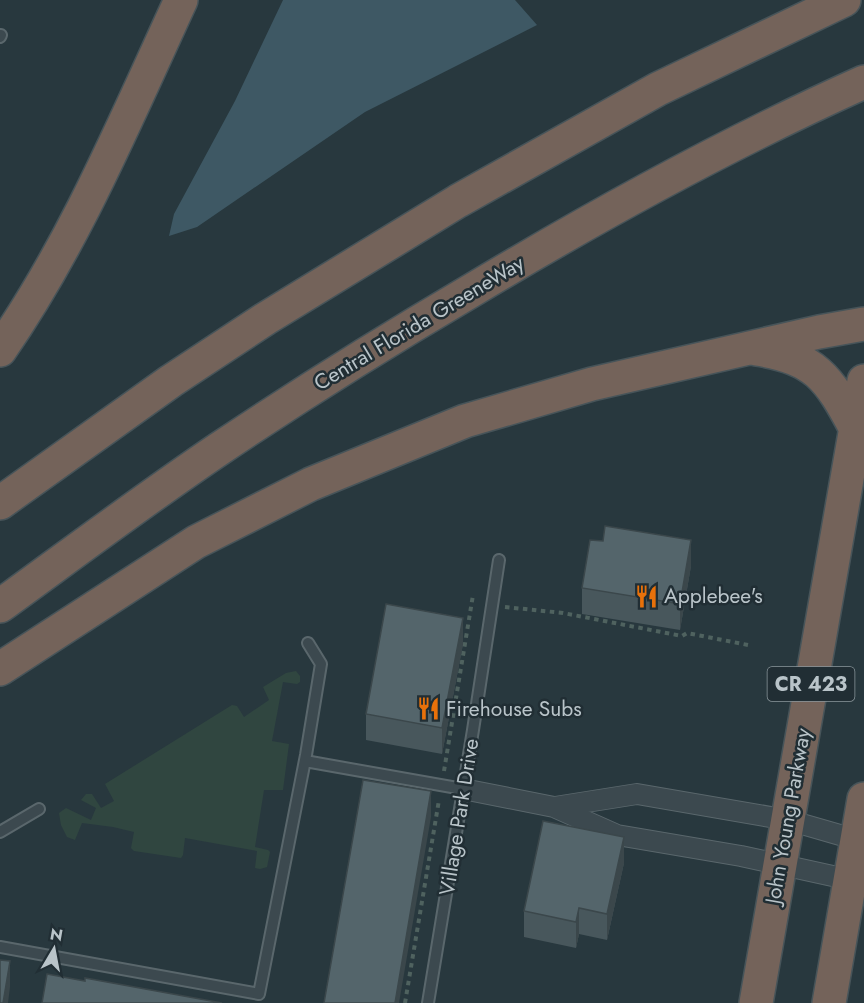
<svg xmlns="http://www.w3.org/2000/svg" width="864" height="1003" font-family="Jost,sans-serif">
<rect width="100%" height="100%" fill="#28383e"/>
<!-- green -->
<path fill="#304640" d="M296 671 300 676V682L297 684 283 682 272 741 289 744 283 790H264L255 847 268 850 270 852 267 867 260 869 255 868 257 851 185 838 183 855 181 858 134 851 131 848 134 832 113 827 82 823 75 840 67 837 61 825 59 813 66 808 91 820 96 808 81 800 86 794H92L101 808 114 801 105 784 232 705 237 706 244 717 269 700 263 687 286 673Z"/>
<!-- water -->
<path fill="#3e5864" d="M283 0H515L537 25 365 112 197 227 169 236 174 214 235 101Z"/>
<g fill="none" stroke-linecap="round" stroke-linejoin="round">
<defs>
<path id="lane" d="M0 37 1 35
M305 761 463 789
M0 832 39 809
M0 947 259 994 306 755 321 664 308 643
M428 1003 473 730 499 560"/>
<path id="street" d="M463 789 554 807 617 835 741 856 860 882
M555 807 637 794 788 820 864 842"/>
<path id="highway" d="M756 349C815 357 829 378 856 429
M0 350C75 242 126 119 181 0
M0 503 171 381 265 319 458 201 658 89 844 0
M0 606C73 553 145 499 219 449 301 394 384 342 469 292 597 215 728 143 864 82
M0 669 196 542 311 484 465 421 592 384 819 332 864 324
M756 1003 864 381
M829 1003 864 799"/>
</defs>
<!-- lane casing -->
<use href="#lane" stroke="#5a676c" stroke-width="14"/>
<!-- street casing -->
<use href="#street" stroke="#5a676c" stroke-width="22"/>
<!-- highway casing -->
<use href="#highway" stroke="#475459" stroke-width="36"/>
<!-- path -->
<path stroke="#4f625f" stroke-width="4" stroke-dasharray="4.5 4.5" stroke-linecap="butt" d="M505 607 563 613 682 636 687 633 748 645
M444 771 473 595
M405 1003 439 800"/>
<!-- lane -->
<use href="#lane" stroke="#3c494f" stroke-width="10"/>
<!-- street -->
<use href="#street" stroke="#3c494f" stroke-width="20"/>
<!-- highway -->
<use href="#highway" stroke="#74635a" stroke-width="33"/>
</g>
<!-- wall -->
<path fill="#48575c" d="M603 541 691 566 680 630 582 614V588Z
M463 644 442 754 366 740V714Z
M624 863 607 940 579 934 576 948 524 937V911Z"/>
<!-- shaded-wall -->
<path fill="#3b474b" d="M691 540V566L680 630V604Z
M463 618V644L442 754V728Z
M431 791V817L399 1003H395Z
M624 837V863L607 940V914Z
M579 908V934L576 948V922Z
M10 961V987L8 1003H3Z"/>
<!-- building -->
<path fill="#54656b" stroke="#3b474b" stroke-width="1.5" d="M605 526 691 540 680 604 582 588 590 540 603 541Z
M386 604 463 618 442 728 366 714Z
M363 780 431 791 395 1003H324Z
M543 821 624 837 607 914 579 908 576 922 524 911Z
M0 960 10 961 3 1003H0Z
M47 974 85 981V978L222 1003H42Z"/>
<!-- icons -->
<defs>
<symbol id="restaurant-bare" viewBox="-9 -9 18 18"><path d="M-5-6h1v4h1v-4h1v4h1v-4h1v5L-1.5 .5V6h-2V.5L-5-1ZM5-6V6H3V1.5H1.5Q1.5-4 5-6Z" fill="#e8710a" stroke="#212e34" stroke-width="2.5" paint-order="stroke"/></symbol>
</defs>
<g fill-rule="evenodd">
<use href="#restaurant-bare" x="630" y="580" width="33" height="33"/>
<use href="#restaurant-bare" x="412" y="692" width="33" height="33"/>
</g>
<g text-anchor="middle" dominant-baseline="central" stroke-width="5" stroke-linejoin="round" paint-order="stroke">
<!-- shield labels -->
<rect fill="#212e34" stroke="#8b979c" stroke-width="1.5" x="767.5" y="667" width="87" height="34" rx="4.5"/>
<g font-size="20" font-weight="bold" fill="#b9c4c9">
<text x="811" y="684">CR 423</text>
</g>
<!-- street labels -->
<g font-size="21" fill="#b9c4c9" stroke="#212e34">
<text transform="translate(419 323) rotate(-31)">Central Florida GreeneWay</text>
<text transform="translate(788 816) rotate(-80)">John Young Parkway</text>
<text transform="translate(459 817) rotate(-81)">Village Park Drive</text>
</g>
<!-- poi labels -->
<g font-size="21" fill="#b9c4c9" stroke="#212e34" text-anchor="start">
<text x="664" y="596">Applebee's</text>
<text x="446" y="709">Firehouse Subs</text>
</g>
</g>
<!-- north arrow -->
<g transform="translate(54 949) rotate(10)" stroke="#212e34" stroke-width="4.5" paint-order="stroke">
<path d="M0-4.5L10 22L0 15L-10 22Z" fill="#b9c4c9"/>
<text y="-9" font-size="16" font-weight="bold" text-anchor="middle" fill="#b9c4c9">N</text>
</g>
</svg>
